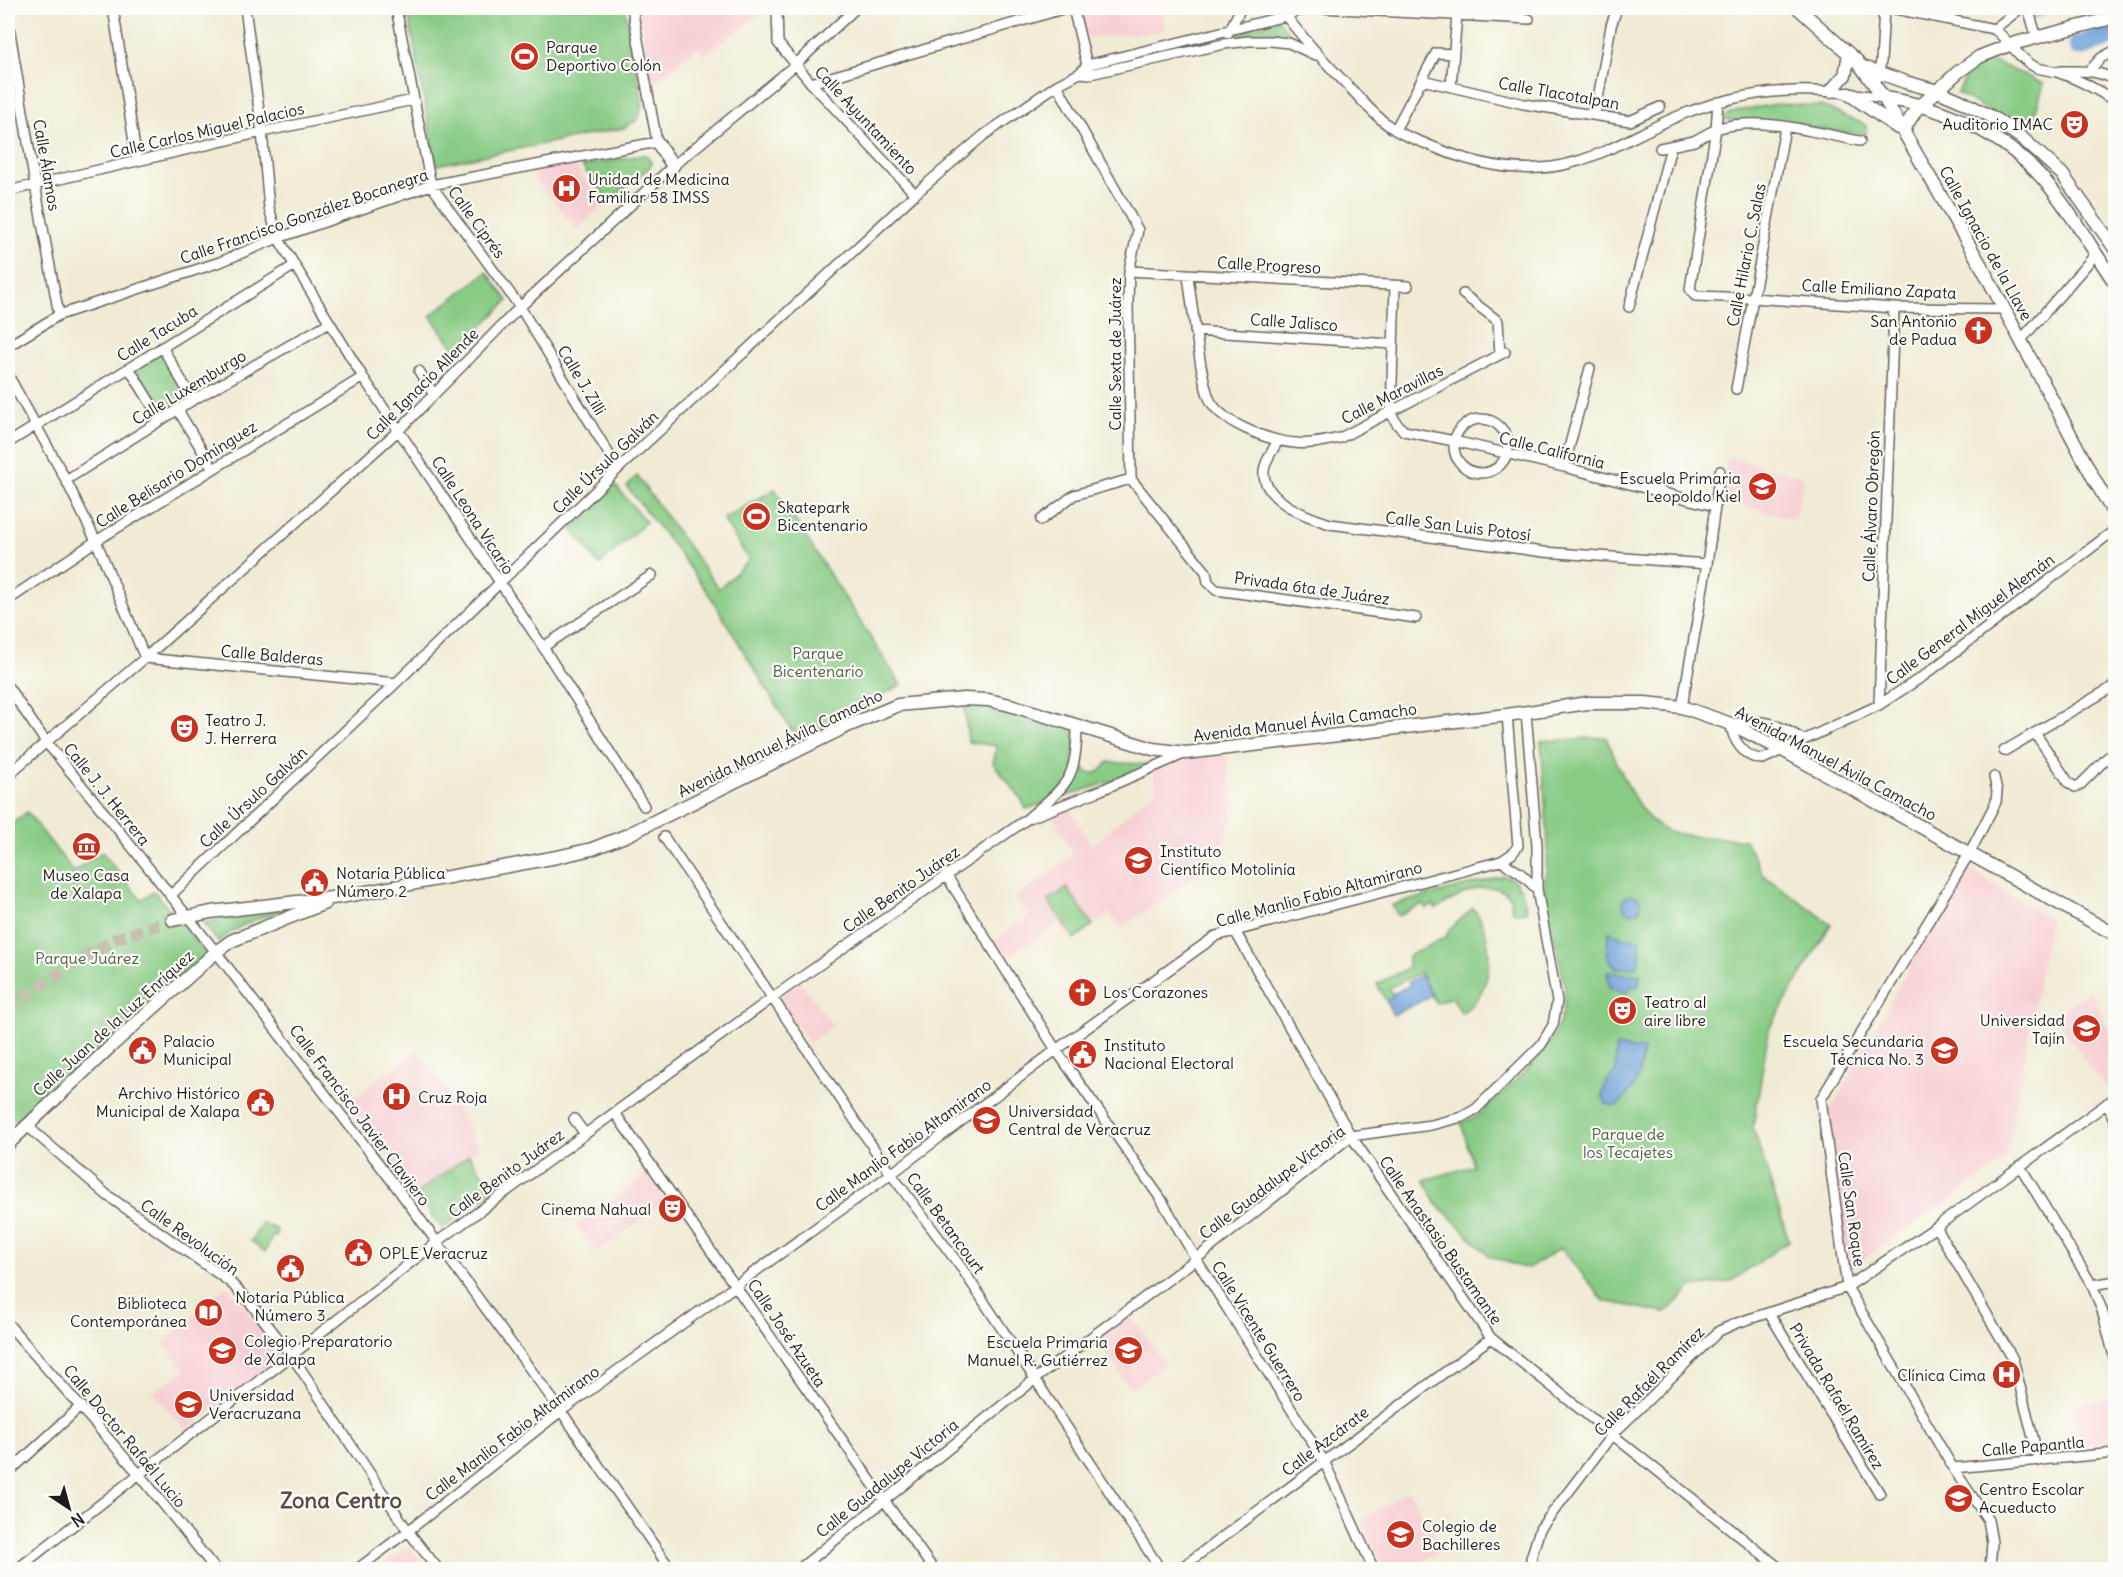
<svg xmlns="http://www.w3.org/2000/svg" width="2123" height="1577" font-family="Delius,sans-serif">
<rect width="100%" height="100%" fill="#fdfcf7"/>
<filter id="ink" filterUnits="userSpaceOnUse"><feTurbulence type="fractalNoise" baseFrequency=".0167" numOctaves="2"/><feDisplacementMap in="SourceGraphic" scale="12" xChannelSelector="R" yChannelSelector="G"/><feConvolveMatrix kernelMatrix="1 2 1 2 8 2 1 2 1" color-interpolation-filters="sRGB"/></filter>
<filter id="wash" filterUnits="userSpaceOnUse"><feTurbulence type="fractalNoise" baseFrequency=".008" numOctaves="4" result="noise"/><feDisplacementMap in="SourceGraphic" scale="24" xChannelSelector="R" yChannelSelector="G"/><feGaussianBlur stdDeviation="1.35" result="paint"/><feColorMatrix in="noise" values="0 0 0 0 0 0 0 0 0 0 0 0 0 0 0 0 0 1.4 0 .05"/><feComposite in="paint" operator="in"/></filter>
<g filter="url(#wash)">
<rect width="100%" height="100%" fill="#f0ebd4"/>
<!-- built -->
<path fill="#f7cfd2" d="M638 8H768L704 55 698 47 652 83Z
M1079 8H1162L1165 31 1086 38Z
M574 164 604 204 577 230 529 171Z
M1727 457 1804 477 1795 520 1719 498Z
M1227 755 1233 816 1219 854 1204 864V870L1121 928 1110 913 1071 941 1058 923 1003 961 991 943 1029 916 1016 898 1073 856 1051 810 1068 804 1091 846 1156 789 1152 770 1181 760Z
M1965 867 2050 919 2005 1161 1848 1270 1826 1118Z
M801 982 833 1026 809 1043 777 998Z
M2090 990 2115 1042V1083L2106 1089 2054 1016Z
M418 1050 448 1092 479 1148 416 1194 347 1103Z
M647 1173 667 1200 597 1253 577 1226Z
M227 1285 283 1356 186 1431 153 1392 185 1370 163 1343Z
M1128 1311 1165 1364 1131 1389 1094 1337Z
M2114 1399 2115 1442 2083 1445 2073 1405Z
M1409 1490 1443 1550 1406 1569H1385L1361 1521Z
M409 1546 427 1569H375Z"/>
<!-- green -->
<path fill="#88cb85" stroke="#527450" stroke-width="1.5" d="M407 8H625L643 105 638 119 624 128 436 165Z
M1278 19 1289 32 1275 30 1238 38V33Z
M1991 60 2044 84 2029 133 1958 94C1965 74 1969 66 1991 60Z
M1777 104 1822 106 1866 125V134L1719 119 1736 111Z
M643 155 647 156 652 163 650 167 609 201 582 166Z
M487 272 508 301 456 351 430 316Z
M161 350 191 399 162 418 131 368Z
M637 476 719 589 749 560 723 519 775 489 901 685 798 741 712 599 682 557 627 487Z
M615 485 646 522 599 565 572 529Z
M964 699 1077 727 1073 770 1083 755 1082 765 1086 772C1098 775 1102 771 1108 762L1162 765 1026 809 1020 797 993 763 997 746 968 742Z
M1606 737C1618 764 1639 824 1670 832 1693 838 1720 837 1745 840L1763 875 1831 924 1769 1029 1753 1128 1789 1241 1730 1282 1693 1287 1665 1313 1604 1301 1561 1248 1527 1269 1489 1256 1436 1203 1424 1180 1473 1166 1461 1122 1471 1119 1480 1114C1516 1078 1568 1044 1565 988L1544 889 1548 847 1541 741Z
M27 812 74 872 102 852 141 900 154 891 206 954 195 968 17 1123 8 1112V827Z
M1504 876C1522 880 1524 896 1527 912L1515 913 1511 909C1512 901 1512 896 1505 892 1482 879 1456 898 1436 909L1434 905 1426 909 1423 904 1398 916 1392 905Z
M1067 888 1093 925 1075 939 1048 901Z
M305 905C274 914 242 920 218 942L203 923Z
M1473 908C1496 936 1496 994 1461 1013L1452 997 1436 1003 1420 972 1389 988 1393 997 1386 1001 1377 984 1408 968V956L1446 937 1449 930Z
M469 1155 494 1190 442 1229 416 1194Z
M262 1223 277 1230 276 1236 273 1235 265 1252 251 1241Z"/>
<!-- water -->
<path fill="#6d9fd8" stroke="#445e7a" stroke-width="1.5" d="M1623 904a9 9 0 1 1 18 0a9 9 0 1 1-18 0Z
M1609 932 1621 936 1623 938 1640 939V959L1636 967 1616 969C1605 955 1606 949 1609 932Z
M1607 972 1640 975 1639 986 1631 987 1627 993 1610 988Z
M1421 975 1432 996 1393 1015 1386 1001 1393 997 1392 994 1410 985 1408 982Z
M1616 1047 1643 1050C1639 1078 1639 1085 1617 1106L1606 1104 1602 1095 1607 1082 1616 1071Z"/>
<g fill="none" stroke-linecap="round" stroke-linejoin="round">
<!-- canal -->
<path stroke="#6d9fd8" stroke-width="12" d="M2032 13 2048 8"/>
<!-- river -->
<path stroke="#6d9fd8" stroke-width="21" d="M2079 46 2116 34"/>
</g>
</g>
<g filter="url(#ink)">
<g fill="none" stroke-linecap="round" stroke-linejoin="round">
<!-- secondary-tunnel -->
<path stroke="#c6c2af" stroke-width="12" stroke-dasharray="12 6" stroke-linecap="butt" d="M8 1008 64 970 116 939 173 920"/>
<defs>
<path id="street" d="M113 8 137 161
M245 8 262 132 269 208 278 238 363 377 543 647 644 806
M396 8 431 185 520 307 618 469
M777 8 778 43 811 83 915 194
M1073 8 1088 69
M1280 8C1301 37 1327 64 1352 90 1365 104 1379 120 1395 130 1404 136 1415 139 1424 143 1471 164 1524 177 1575 162 1613 151 1646 129 1683 114 1753 87 1812 86 1884 98
M1891 8 1994 29C2009 40 2019 59 2035 67 2042 70 2050 70 2057 72 2078 79 2097 89 2116 102
M2028 8 2037 38
M1297 11 1320 8 1529 19
M8 20 35 185 59 315
M1994 29 2021 8
M1228 33 1241 8
M2060 71C2080 71 2098 69 2116 81
M2088 72 2101 58 2116 50
M1080 73 1090 74 1224 44 1249 41H1271L1289 43 1315 55
M1877 79 1881 62 1884 8
M1422 80 1524 104 1630 121 1660 107
M811 83 1066 8
M1057 85 1138 230 1129 271 1128 303 1131 479 1206 572 1208 582 1216 590 1416 618
M1451 87 1457 14
M1718 102 1716 129C1761 115 1815 133 1860 141
M1595 115 1611 26 1617 8
M1716 129 1690 289 1695 296 1753 298 1894 308 2003 309
M1395 130 1436 53 1453 54
M1660 148 1694 141 1716 129
M8 191 262 132 413 100
M1129 271 1408 286
M1188 276C1192 306 1196 336 1201 366 1204 378 1205 391 1211 402 1224 424 1270 441 1295 443 1310 445 1325 441 1340 438L1505 352
M1395 287 1391 413 1397 424 1404 431 1454 441 1564 467 1714 506
M1463 294 1498 321 1500 354
M1629 307 1671 147
M1195 331 1392 344
M2021 340 2095 255
M8 346 59 315 220 262 278 238 431 185 657 142 632 8
M162 347 193 400
M129 368 161 420
M419 371 434 395
M8 375 66 480 96 541 145 658 396 683
M1736 389 1785 128
M178 410 213 469
M1454 446a27 27 0 1 1 54 0a27 27 0 1 1-54 0Z
M1278 441C1273 450 1265 460 1264 471 1262 501 1308 517 1330 524L1544 552 1707 564
M8 443 295 265
M1564 467 1590 368
M66 480 193 400 329 323
M1041 520 1074 495 1131 479
M8 600 96 541 363 377
M543 647 652 575
M8 687 46 742 111 821 216 952 392 1181 561 1411 671 1570
M1879 705 1894 308
M1682 707 1707 564 1720 471
M1507 715 1518 846
M2035 733 2069 783 2075 787 2080 785 2116 749
M1804 740C1777 724 1763 717 1731 724 1732 740 1745 759 1763 759L1879 705 1925 675 2116 529
M2004 751 2116 685
M8 779 16 768 145 658 399 430 520 307 673 166 795 65 856 8
M1032 817 1099 791 1186 753
M664 837 891 1174 963 1270 1161 1570
M1501 861 1520 873 1537 889
M946 875 1056 1050 1161 1199 1196 1259 1324 1461 1374 1570
M170 896 396 683 618 469 915 194 984 135 1057 85 1080 73 1087 65 1286 16 1303 8
M1235 931 1351 1136 1491 1338 1782 1570
M2107 1103 2116 1124
M615 1113 884 1500 934 1570
M574 1119 585 1134
M26 1125 107 1195 230 1282 252 1305 292 1356 408 1531 439 1570
M2020 1166 2092 1285 2102 1310 2116 1364
M1936 1227 2013 1359 2039 1461
M2092 1285 2116 1281
M1769 1313 1880 1494
M8 1324 139 1474 216 1570
M1953 1468 2116 1453
M8 1473 81 1406
M16 1570 437 1242 772 998 1027 819C1066 785 1077 781 1077 727
M356 1570 408 1531 561 1411 891 1174 1056 1050 1216 936 1501 861 1512 854 1518 846
M798 1570 1035 1379 1196 1259 1351 1136 1431 1125 1462 1117 1476 1109 1541 1045 1553 1025 1557 1001 1537 889V845L1526 712
M1178 1570 1491 1338
M1535 1570 1531 1558 1540 1529 1612 1435 1719 1331 1737 1323 1847 1287 1936 1227 2116 1097
M1990 1570 1992 1542 1988 1520 1953 1468 1847 1287 1821 1099 1969 854 1996 802 1997 791 1994 777"/>
<path id="secondary" d="M1798 8 1857 61 1884 98 1983 269 2094 479 2116 517
M1863 67 1905 82 1938 91 1959 100 1992 117 2023 139 2062 174 2116 250
M1831 91 1845 75 1849 54
M1849 94 1898 128
M1884 98C1945 107 2004 134 2045 181 2072 212 2092 250 2116 284
M1904 132 1907 124 1916 110 1958 72 1979 57 2012 44 2116 17
M657 142 673 166
M173 920 211 912 340 897 557 857 592 849 625 836 845 727 898 705 964 699 988 700 1010 705 1153 749 1186 753 1507 715 1588 703H1645L1682 707 1731 724 1784 751 2116 935
M8 1144 111 1046 216 952 231 941 325 903"/>
</defs>
<!-- street casing -->
<use href="#street" stroke="#66645c" stroke-width="12"/>
<!-- secondary casing -->
<use href="#secondary" stroke="#66645c" stroke-width="15"/>
<!-- street -->
<use href="#street" stroke="#fff" stroke-width="9"/>
<!-- secondary -->
<use href="#secondary" stroke="#fff" stroke-width="12"/>
</g>
</g>
<!-- icons -->
<defs>
<symbol id="stadium-disc" viewBox="-11 -11 22 22"><circle r="9.5" fill="#c8321e" stroke="#fdfcf7"/><path d="M0-5a6.5 5 0 1 0 0 10a6.5 5 0 1 0 0-10ZM-3.5-1.8h7v3.6h-7Z" fill="#fff"/></symbol>
<symbol id="theatre-disc" viewBox="-11 -11 22 22"><circle r="9.5" fill="#c8321e" stroke="#fdfcf7"/><path d="M-5-5.5Q0-4 5-5.5V0Q5 5 0 6Q-5 5-5 0ZM-3.3-2.5H-1v1.5H-3.3ZM1-2.5H3.3v1.5H1ZM-2.8 1Q0 5.5 2.8 1Z" fill="#fff"/></symbol>
<symbol id="hospital-disc" viewBox="-11 -11 22 22"><circle r="9.5" fill="#c8321e" stroke="#fdfcf7"/><path d="M-5-5h3v3.5h4V-5h3V5h-3V1.5h-4V5h-3Z" fill="#fff"/></symbol>
<symbol id="church-disc" viewBox="-11 -11 22 22"><circle r="9.5" fill="#c8321e" stroke="#fdfcf7"/><path d="M-1.2-6h2.4v3.5h3.3v2.4h-3.3V6h-2.4V-.1h-3.3v-2.4h3.3Z" fill="#fff"/></symbol>
<symbol id="school-disc" viewBox="-11 -11 22 22"><circle r="9.5" fill="#c8321e" stroke="#fdfcf7"/><path d="M0-5L7-2L0 1L-7-2ZM-4 1L0 2.5L4 1V4Q0 6-4 4Z" fill="#fff"/></symbol>
<symbol id="museum-disc" viewBox="-11 -11 22 22"><circle r="9.5" fill="#c8321e" stroke="#fdfcf7"/><path d="M0-6L6-3V-2H-6V-3ZM-5-1h2V3h-2ZM-1-1h2V3h-2ZM3-1h2V3H3ZM-6 4H6V6H-6Z" fill="#fff"/></symbol>
<symbol id="civic-disc" viewBox="-11 -11 22 22"><circle r="9.5" fill="#c8321e" stroke="#fdfcf7"/><path d="M-.6-6.5H3V-4.5H.6V-3L4-1V1h2V6H-6V1h2V-1L-.6-3ZM-1.2 2.5V6h2.4V2.5Z" fill="#fff"/></symbol>
<symbol id="university-disc" viewBox="-11 -11 22 22"><circle r="9.5" fill="#c8321e" stroke="#fdfcf7"/><path d="M0-5L7-2L0 1L-7-2ZM-4 1L0 2.5L4 1V4Q0 6-4 4Z" fill="#fff"/></symbol>
<symbol id="library-disc" viewBox="-11 -11 22 22"><circle r="9.5" fill="#c8321e" stroke="#fdfcf7"/><path d="M-6-4Q-3-5.5-.7-3.5V5Q-3 3-6 4ZM6-4Q3-5.5 .7-3.5V5Q3 3 6 4Z" fill="#fff"/></symbol>
</defs>
<g fill-rule="evenodd">
<use href="#stadium-disc" x="508" y="40" width="33" height="33"/>
<use href="#theatre-disc" x="2058" y="108" width="33" height="33"/>
<use href="#hospital-disc" x="550" y="172" width="33" height="33"/>
<use href="#church-disc" x="1962" y="314" width="33" height="33"/>
<use href="#school-disc" x="1746" y="470" width="33" height="33"/>
<use href="#stadium-disc" x="740" y="500" width="33" height="33"/>
<use href="#theatre-disc" x="168" y="712" width="33" height="33"/>
<use href="#museum-disc" x="70" y="830" width="33" height="33"/>
<use href="#school-disc" x="1122" y="844" width="33" height="33"/>
<use href="#civic-disc" x="298" y="866" width="33" height="33"/>
<use href="#church-disc" x="1066" y="976" width="33" height="33"/>
<use href="#theatre-disc" x="1606" y="994" width="33" height="33"/>
<use href="#university-disc" x="2070" y="1012" width="33" height="33"/>
<use href="#civic-disc" x="126" y="1034" width="33" height="33"/>
<use href="#school-disc" x="1928" y="1034" width="33" height="33"/>
<use href="#civic-disc" x="1066" y="1038" width="33" height="33"/>
<use href="#hospital-disc" x="380" y="1080" width="33" height="33"/>
<use href="#civic-disc" x="244" y="1086" width="33" height="33"/>
<use href="#university-disc" x="970" y="1104" width="33" height="33"/>
<use href="#theatre-disc" x="656" y="1192" width="33" height="33"/>
<use href="#civic-disc" x="342" y="1236" width="33" height="33"/>
<use href="#civic-disc" x="274" y="1252" width="33" height="33"/>
<use href="#library-disc" x="192" y="1296" width="33" height="33"/>
<use href="#school-disc" x="206" y="1334" width="33" height="33"/>
<use href="#school-disc" x="1112" y="1334" width="33" height="33"/>
<use href="#hospital-disc" x="1990" y="1358" width="33" height="33"/>
<use href="#university-disc" x="172" y="1388" width="33" height="33"/>
<use href="#school-disc" x="1942" y="1482" width="33" height="33"/>
<use href="#school-disc" x="1384" y="1518" width="33" height="33"/>
</g>
<g text-anchor="middle" dominant-baseline="central" stroke-width="4.5" stroke-linejoin="round" paint-order="stroke">
<!-- poi labels -->
<g font-size="16" fill="#1c1c1c" stroke="#fdfcf7" text-anchor="start">
<text x="546" y="47">Parque<tspan x="546" dy="18">Deportivo Colón</tspan></text>
<text x="2053" y="124" text-anchor="end">Auditorio IMAC</text>
<text x="588" y="179">Unidad de Medicina<tspan x="588" dy="18">Familiar 58 IMSS</tspan></text>
<text x="1957" y="321" text-anchor="end">San Antonio<tspan x="1957" dy="18">de Padua</tspan></text>
<text x="1741" y="478" text-anchor="end">Escuela Primaria<tspan x="1741" dy="18">Leopoldo Kiel</tspan></text>
<text x="777" y="507">Skatepark<tspan x="777" dy="18">Bicentenario</tspan></text>
<text x="205" y="720">Teatro J.<tspan x="205" dy="18">J. Herrera</tspan></text>
<text x="1160" y="851">Instituto<tspan x="1160" dy="18">Científico Motolinía</tspan></text>
<text x="336" y="873">Notaría Pública<tspan x="336" dy="18">Número 2</tspan></text>
<text x="86" y="875" text-anchor="middle">Museo Casa<tspan x="86" dy="18">de Xalapa</tspan></text>
<text x="1103" y="992">Los Corazones</text>
<text x="1644" y="1002">Teatro al<tspan x="1644" dy="18">aire libre</tspan></text>
<text x="2065" y="1020" text-anchor="end">Universidad<tspan x="2065" dy="18">Tajín</tspan></text>
<text x="163" y="1041">Palacio<tspan x="163" dy="18">Municipal</tspan></text>
<text x="1924" y="1041" text-anchor="end">Escuela Secundaria<tspan x="1924" dy="18">Técnica No. 3</tspan></text>
<text x="1104" y="1045">Instituto<tspan x="1104" dy="18">Nacional Electoral</tspan></text>
<text x="240" y="1093" text-anchor="end">Archivo Histórico<tspan x="240" dy="18">Municipal de Xalapa</tspan></text>
<text x="418" y="1097">Cruz Roja</text>
<text x="1008" y="1111">Universidad<tspan x="1008" dy="18">Central de Veracruz</tspan></text>
<text x="651" y="1209" text-anchor="end">Cinema Nahual</text>
<text x="379" y="1253">OPLE Veracruz</text>
<text x="290" y="1297" text-anchor="middle">Notaría Pública<tspan x="290" dy="18">Número 3</tspan></text>
<text x="187" y="1303" text-anchor="end">Biblioteca<tspan x="187" dy="18">Contemporánea</tspan></text>
<text x="244" y="1341">Colegio Preparatorio<tspan x="244" dy="18">de Xalapa</tspan></text>
<text x="1108" y="1342" text-anchor="end">Escuela Primaria<tspan x="1108" dy="18">Manuel R. Gutiérrez</tspan></text>
<text x="1986" y="1375" text-anchor="end">Clínica Cima</text>
<text x="209" y="1395">Universidad<tspan x="209" dy="18">Veracruzana</tspan></text>
<text x="1979" y="1489">Centro Escolar<tspan x="1979" dy="18">Acueducto</tspan></text>
<text x="1422" y="1526">Colegio de<tspan x="1422" dy="18">Bachilleres</tspan></text>
</g>
<!-- street labels -->
<g font-size="16" fill="#1c1c1c" stroke="#fdfcf7">
<text transform="translate(1559 93) rotate(10)">Calle Tlacotalpan</text>
<text transform="translate(866 120) rotate(47)">Calle Ayuntamiento</text>
<text transform="translate(207 130) rotate(-13)">Calle Carlos Miguel Palacios</text>
<text transform="translate(47 165) rotate(80)">Calle Álamos</text>
<text transform="translate(304 216) rotate(-19)">Calle Francisco González Bocanegra</text>
<text transform="translate(477 222) rotate(54)">Calle Ciprés</text>
<text transform="translate(1986 243) rotate(61)">Calle Ignacio de la Llave</text>
<text transform="translate(1746 255) rotate(-79)">Calle Hilario C. Salas</text>
<text transform="translate(1269 265) rotate(3)">Calle Progreso</text>
<text transform="translate(1879 289) rotate(3)">Calle Emiliano Zapata</text>
<text transform="translate(1294 322) rotate(4)">Calle Jalisco</text>
<text transform="translate(157 333) rotate(-32)">Calle Tacuba</text>
<text transform="translate(1115 354) rotate(-90)">Calle Sexta de Juárez</text>
<text transform="translate(582 380) rotate(59)">Calle J. Zilli</text>
<text transform="translate(422 384) rotate(-45)">Calle Ignacio Allende</text>
<text transform="translate(189 387) rotate(-31)">Calle Luxemburgo</text>
<text transform="translate(1392 394) rotate(-27)">Calle Maravillas</text>
<text transform="translate(1552 450) rotate(14)">Calle California</text>
<text transform="translate(605 462) rotate(-44)">Calle Úrsulo Galván</text>
<text transform="translate(176 474) rotate(-32)">Calle Belisario Domínguez</text>
<text transform="translate(1871 506) rotate(-88)">Calle Álvaro Obregón</text>
<text transform="translate(473 515) rotate(57)">Calle Leona Vicario</text>
<text transform="translate(1458 526) rotate(7)">Calle San Luis Potosí</text>
<text transform="translate(1312 588) rotate(8)">Privada 6ta de Juárez</text>
<text transform="translate(1970 619) rotate(-37)">Calle General Miguel Alemán</text>
<text transform="translate(272 655) rotate(5)">Calle Balderas</text>
<text transform="translate(1305 722) rotate(-7)">Avenida Manuel Ávila Camacho</text>
<text transform="translate(780 743) rotate(-26)">Avenida Manuel Ávila Camacho</text>
<text transform="translate(1836 763) rotate(28)">Avenida Manuel Ávila Camacho</text>
<text transform="translate(107 794) rotate(51)">Calle J. J. Herrera</text>
<text transform="translate(253 797) rotate(-43)">Calle Úrsulo Galván</text>
<text transform="translate(901 889) rotate(-35)">Calle Benito Juárez</text>
<text transform="translate(1319 894) rotate(-15)">Calle Manlio Fabio Altamirano</text>
<text transform="translate(113 1023) rotate(-42)">Calle Juan de la Luz Enríquez</text>
<text transform="translate(360 1115) rotate(53)">Calle Francisco Javier Clavijero</text>
<text transform="translate(903 1145) rotate(-36)">Calle Manlio Fabio Altamirano</text>
<text transform="translate(506 1173) rotate(-36)">Calle Benito Juárez</text>
<text transform="translate(1272 1182) rotate(-37)">Calle Guadalupe Victoria</text>
<text transform="translate(1852 1209) rotate(82)">Calle San Roque</text>
<text transform="translate(946 1223) rotate(54)">Calle Betancourt</text>
<text transform="translate(190 1237) rotate(36)">Calle Revolución</text>
<text transform="translate(1441 1240) rotate(55)">Calle Anastasio Bustamante</text>
<text transform="translate(1259 1331) rotate(58)">Calle Vicente Guerrero</text>
<text transform="translate(787 1333) rotate(56)">Calle José Azueta</text>
<text transform="translate(1649 1381) rotate(-45)">Calle Rafaél Ramírez</text>
<text transform="translate(1837 1396) rotate(59)">Privada Rafaél Ramírez</text>
<text transform="translate(512 1433) rotate(-37)">Calle Manlio Fabio Altamirano</text>
<text transform="translate(125 1436) rotate(50)">Calle Doctor Rafaél Lucio</text>
<text transform="translate(1325 1441) rotate(-37)">Calle Azcárate</text>
<text transform="translate(2033 1446) rotate(-5)">Calle Papantla</text>
<text transform="translate(887 1478) rotate(-39)">Calle Guadalupe Victoria</text>
</g>
<!-- park labels -->
<g font-size="16" fill="#476246" stroke="#fdfcf7">
<text x="818" y="653">Parque<tspan x="818" dy="18">Bicentenario</tspan></text>
<text x="87" y="958">Parque Juárez</text>
<text x="1628" y="1134">Parque de<tspan x="1628" dy="18">los Tecajetes</tspan></text>
</g>
<!-- district labels -->
<g font-size="22" font-weight="bold" fill="#5c4945" stroke="#fdfcf7">
<text x="341" y="1500">Zona Centro</text>
</g>
</g>
<!-- margin -->
<rect width="2123" height="1577" fill="none" stroke="#fdfcf7" stroke-width="30"/>
<!-- north arrow -->
<g transform="translate(69 1508) rotate(144)" stroke="#fdfcf7" stroke-width="4.5" paint-order="stroke">
<path d="M0-4.5L10 22L0 15L-10 22Z" fill="#1c1c1c"/>
<text y="-9" font-size="16" font-weight="bold" text-anchor="middle" fill="#1c1c1c">N</text>
</g>
</svg>
